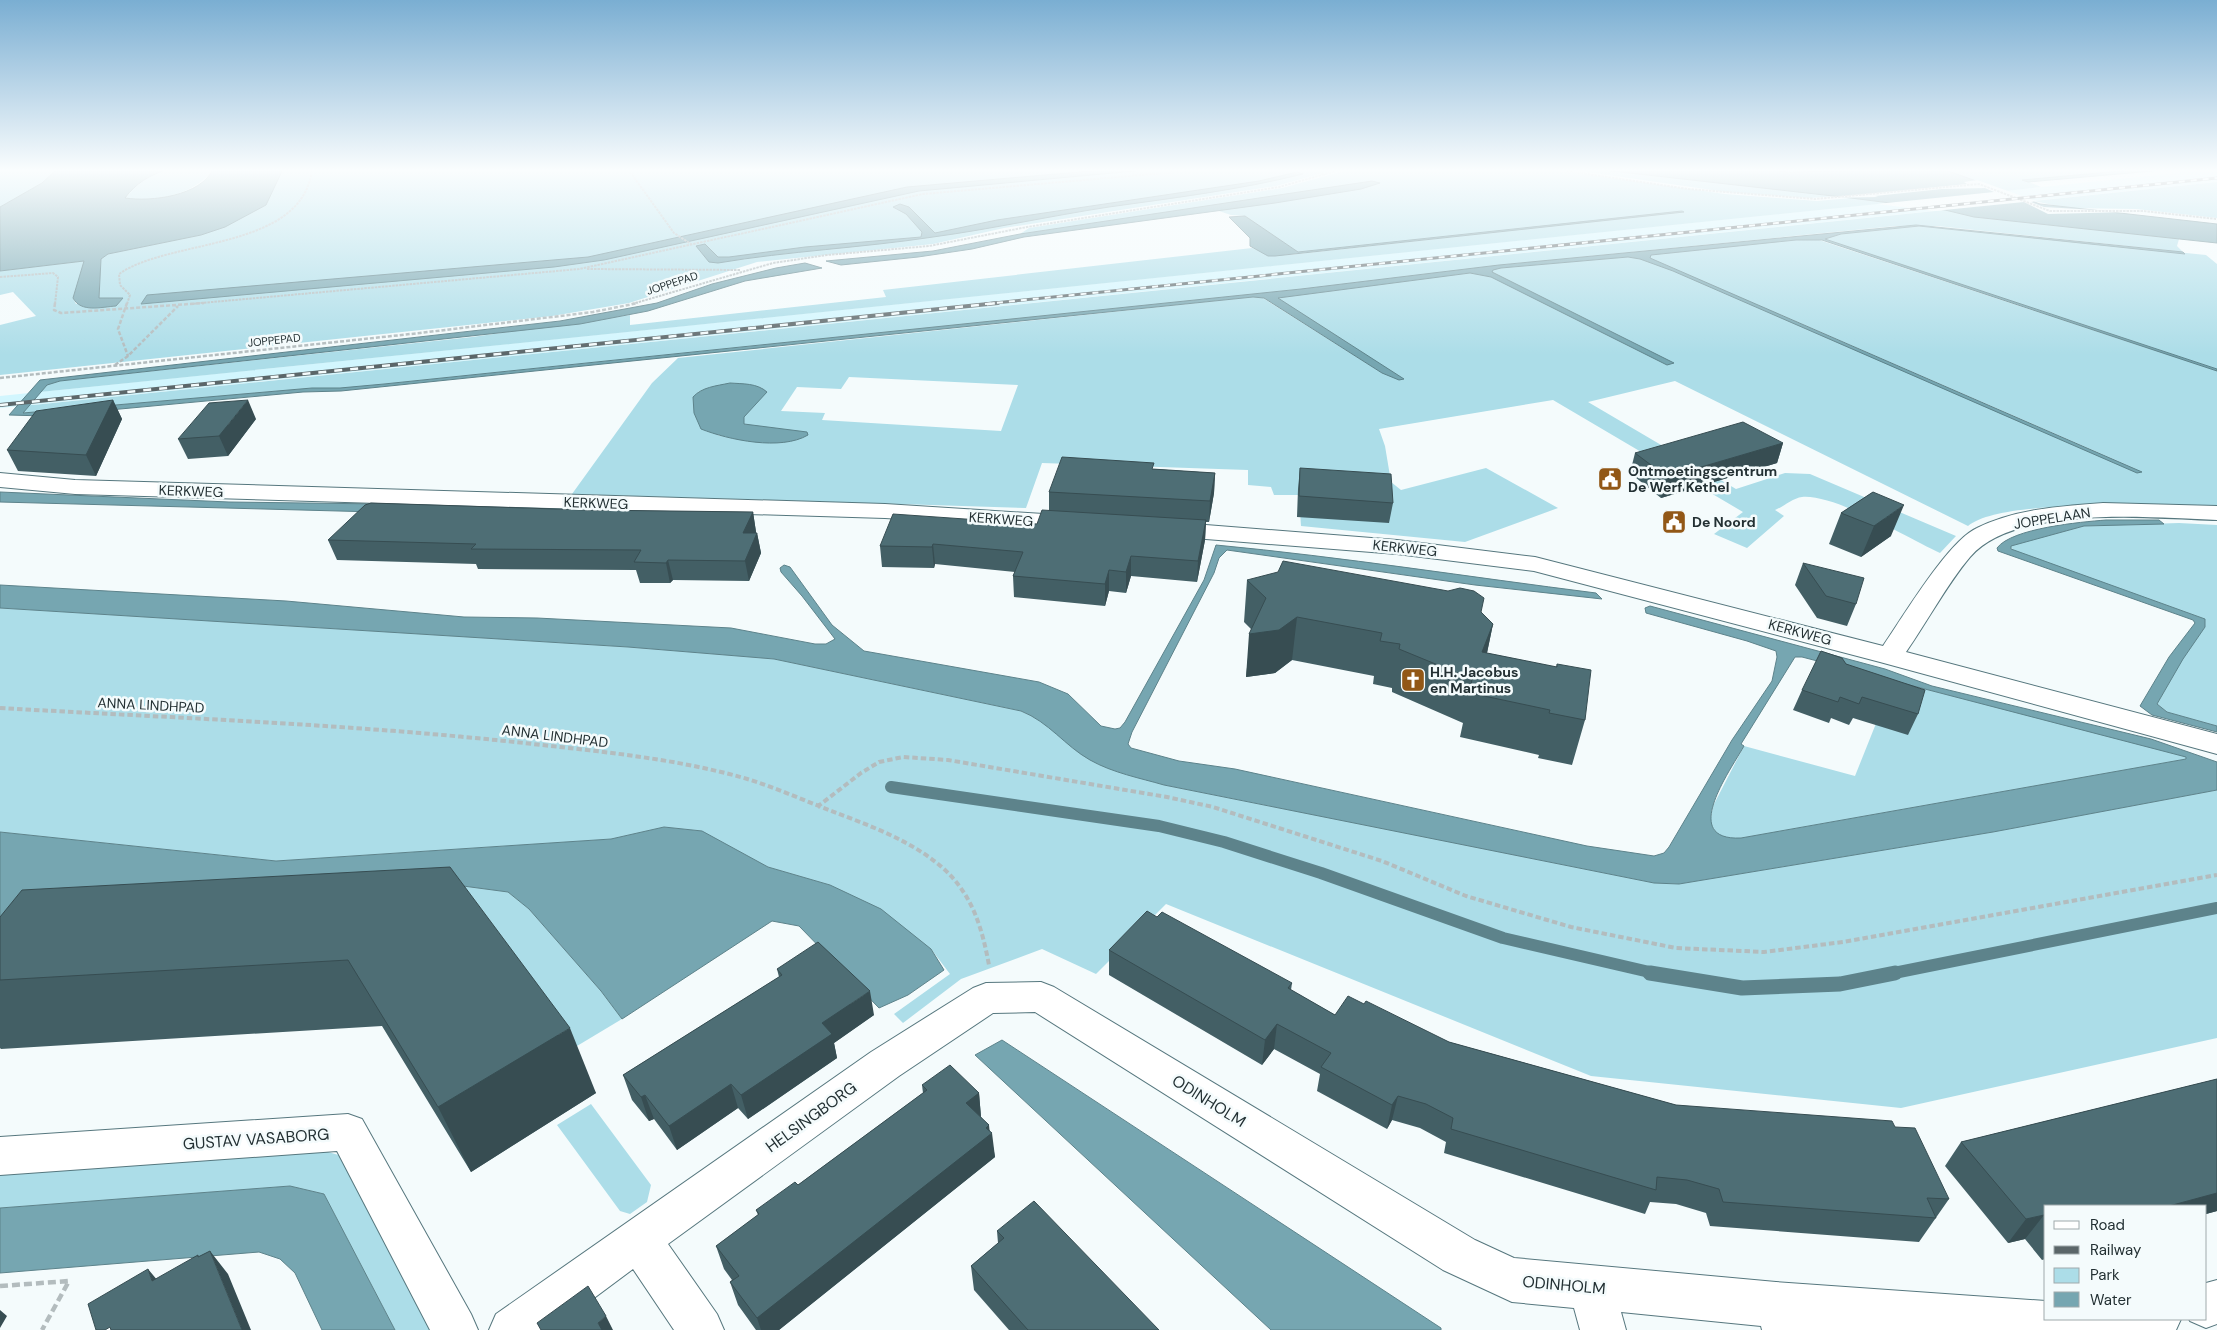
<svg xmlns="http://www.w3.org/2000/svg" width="2217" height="1330" font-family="'DM Sans',sans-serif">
<rect width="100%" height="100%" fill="#f4fbfc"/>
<!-- built -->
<path fill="#d2f6fe" d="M2217 169V182L0 408V396Z"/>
<!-- green -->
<path fill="#acdde8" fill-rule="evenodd" d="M0 169H57L42 183 0 207Z
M168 169 213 170C191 197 158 200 125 199 136 184 150 175 168 169Z
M283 169H1337L1276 186 1004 228 933 244 757 262 629 303 552 316 0 375V325L36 316 13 292 0 295V271L85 261 73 298 76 304 123 298H99L101 259 108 254 201 235 266 205Z
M1351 169H1545L1725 194 1817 201 1851 198 1888 203 40 392 47 385 60 381 472 337 630 315V325L886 297 883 290 1252 248 1264 252 1288 255 1683 212 1298 252 1245 216 1231 215 1216 210 1361 189 1358 184 1020 234 1029 228 1282 188Z
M1581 169H1594L1837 196 1811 198 1726 192 1581 171Z
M1943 169H2142L2024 180 2041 187 2006 191Z
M2217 182V218L2136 209 2067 208 2034 201Z
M1945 210 1974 217 2179 239 2177 246 2183 252 1937 226H1896L1499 265 1301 289 384 384 340 389 312 388 22 413 29 405H33Z
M1919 226 2206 255 2217 264V369L1825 239 1841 234Z
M1813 238 2217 371V508C2167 507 2003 497 1968 526L1675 381 1588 402 1736 489 1785 473 1810 474 1956 536 1940 553C1908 538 1835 494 1802 497 1793 498 1783 507 1775 510L1784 516 1747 548 1714 534 1743 512 1553 400 1379 429 1385 446 1391 482 1401 490 1486 468 1558 508 1465 542 1301 526 1299 495H1274L1271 487 1248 485V470L1042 463 1026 508 572 494 652 383 678 358 1253 297 1263 298 1382 373 1403 379 1277 298 1470 273 1491 277 1667 365 1673 363 1492 272V270L1501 268 1628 257 1640 259 1673 271 2141 471 1650 258V255ZM849 377 1018 385 1001 431 822 420 825 413 781 411 797 387 841 389ZM730 383 762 388 744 417V424L751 426 719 436 698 392Z
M2179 523 2217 525V726L2167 712 2157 704 2183 658 2205 627V619L2015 552 2010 546 2084 526Z
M0 608 628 647 774 659 1021 711 1044 722 1075 750 1164 785 1654 883 1679 884 1993 832 2217 790V1038L1901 1108 1591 1076 1166 904 1096 974 1042 949 961 979 903 1023 894 1014 950 974 931 949 830 885 768 867 701 831 664 827 611 839 276 861 0 832Z
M1893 681 2186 756V759L1741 838 1728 839 1717 835 1710 823 1713 806 1744 746 1855 776Z
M463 886 508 892 529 909 601 991 622 1019 577 1046Z
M591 1104 651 1185 647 1202 630 1214 620 1211 557 1125Z
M314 1148 342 1156 434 1330H395L324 1194 290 1186 0 1208V1172Z"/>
<!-- water -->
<path fill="#76a6b1" stroke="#5d838b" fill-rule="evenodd" d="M57 169H168C150 175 136 183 125 198 151 202 201 196 213 169H283L266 205 225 227 201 235 108 254 101 259 99 298H123L116 306C101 307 81 313 73 298L84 261 0 271V207L42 183Z
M1113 169H1156L919 191 604 260 554 267 141 304 147 295 588 257 907 187Z
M1594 169H1755L1789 172 1943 169 2040 204 2217 224V243L1974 217 1945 210 1851 198Z
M2142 169H2175L2028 182 2022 180Z
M1297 172 1303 174C1239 190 1173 198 1109 207 1050 216 992 229 933 237 861 248 789 251 718 263L709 262 696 246 705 244 718 257H729L805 247 921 237 922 232 906 214 893 207 900 204 909 207 935 233 997 220 1259 181Z
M1372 181 1380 183 1361 189 1275 203 1024 237 972 249 918 257 841 265 826 261 933 251 1020 234Z
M1682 211 1684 212 1275 256H1268L1250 246V238L1229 217 1245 216 1298 252Z
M1916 225 2183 252 2185 254 1919 226 1841 234 1825 239 2217 369V371L1822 240H1796L1651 255 1650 258 2142 472 2137 473 1673 271 1640 259 1628 257 1501 268 1493 270 1492 272 1674 363 1667 365 1491 277 1470 273 1278 298 1404 379 1399 380 1382 373 1264 298 1253 297 341 391 303 392 45 416 9 415 40 380 560 321 657 303 712 284 776 268 805 263 822 268 745 281 648 311 580 324 60 381 47 385 23 413 312 388H340L384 384 1301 289 1499 265Z
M730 383C743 384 757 383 767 392L744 417V424L807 432 808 435C781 451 729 440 701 429L694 413 693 397C702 387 716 386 730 383Z
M0 492 229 502 381 504 376 512 0 502Z
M2106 520H2159L2164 524 2084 526 2011 546V549L2205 619V627L2183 659 2157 704 2167 712 2217 726V732L2152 715 2140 706 2169 657 2195 623 2193 620 1998 551 1997 548C2012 528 2081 522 2106 520Z
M1216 545C1343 557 1469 577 1596 593L1602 599 1475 585 1227 550 1219 558 1214 573 1132 732 1128 744 1131 748 1179 761 1235 769 1587 846 1654 856 1664 853 1669 847 1732 740 1772 681 1777 657 1776 651 1747 641 1646 613 1645 608 1650 606 1885 669 1932 686 2151 739 2217 762V790L1993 832 1679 884 1654 883 1164 785C1140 778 1113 773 1090 760 1065 746 1049 722 1021 711L774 659 628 647 0 608V585L286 601 464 617 537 618 731 628 815 644H826L835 639 802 596 781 572 780 568 784 565 790 567 832 625 864 651 1039 682 1068 694 1101 726 1115 729 1120 728 1125 722 1204 580ZM1795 657H1802L2186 757V759L1741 838C1679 841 1730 771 1744 746L1741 744Z
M664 827 702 831 768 867 830 885 881 909 931 949 944 970 908 995 879 1008 799 926 772 921 622 1019 601 991 529 909 508 892 463 886 0 918V832L276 861 611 839Z
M1002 1040 1441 1328V1330H1271L975 1055Z
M290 1186 324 1194 395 1330H322L295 1273 280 1259 259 1252 0 1273V1208Z"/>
<!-- pier -->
<path fill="#f4fbfc" d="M1977 180 2036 201 2031 202 2044 207 2130 212 2048 214 2024 202 1934 211 1877 204 1994 192 1985 188 1942 189 1875 196 1878 197 1825 198 1967 184 1964 182Z"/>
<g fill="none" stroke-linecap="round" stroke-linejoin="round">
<!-- stream-far1 -->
<path stroke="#5d838b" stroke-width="12" d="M891 787 1159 826 1224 842 1321 873 1503 938 1658 974
M1889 974 2217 908"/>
<!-- stream -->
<path stroke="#5d838b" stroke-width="15" d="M1650 973 1742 988 1840 984 1895 973"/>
<defs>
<path id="street" d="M0 473 75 480 885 504 1075 516 1083 518 1087 523 1083 528 1075 530 885 518 75 494 0 487Z
M2103 503 2217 506V520C2153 518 2015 504 1970 557 1947 584 1927 622 1906 652L2217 734V754L1880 662 1534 571 1397 554 1168 536 1160 534 1156 529 1160 524 1168 522 1397 540 1535 557 1883 646C1903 617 1948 541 1977 528 2015 509 2061 506 2103 503Z
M1041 982 1054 987 1475 1240 1514 1258 1776 1282 2046 1301V1319H2181L2176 1330H1762L1761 1326 1621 1312 1626 1330H1580L1574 1308 1512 1302 1443 1270 1035 1012 993 1013 899 1076 668 1244 717 1314 724 1330H674L633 1269 551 1330H489L496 1314 871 1052 973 988 986 983Z
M348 1114 362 1119 471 1314 478 1330H430L337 1151 0 1175V1137Z
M2217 1280V1324L2206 1328 2190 1321 2189 1319H2206V1283Z"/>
</defs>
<!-- street casing -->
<use href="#street" stroke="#56777e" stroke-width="2"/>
<!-- path-far3 -->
<path stroke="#b3bcbe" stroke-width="2" stroke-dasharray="2.5 1" stroke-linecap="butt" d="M628 169 674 233 691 244
M1308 169 1325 175
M1553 169 1688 189 1815 199 1979 184 2050 211H2143L2217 219
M587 269 741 270
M0 277 53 273 58 277 55 304
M127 304 130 295 120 285 119 274C170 238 303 251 312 169
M190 304 579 269 923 194 1210 169
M632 304 773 263 827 255 929 246 1027 227 1279 187 1343 169"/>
<!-- path-far2 -->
<path stroke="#b3bcbe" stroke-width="2.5" stroke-dasharray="4 2" stroke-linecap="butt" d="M55 303 54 310 61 313 204 303
M127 303 118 329 128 356
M115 365 128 356 178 306
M0 378 420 333 593 312 638 303"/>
<!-- path-far1 -->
<path stroke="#b3bcbe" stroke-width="4" stroke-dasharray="5.5 3" stroke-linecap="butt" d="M0 708C175 718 350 724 524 743 594 751 664 757 733 775 765 783 798 798 829 810 868 825 913 841 944 869 973 896 982 928 989 965
M817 807 861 773 879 762 903 757 948 760 1167 797 1213 807 1382 861 1466 896 1571 927 1676 948 1764 952 1843 942 2217 875"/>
<!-- path -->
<path stroke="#b3bcbe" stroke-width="4.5" stroke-dasharray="8 4" stroke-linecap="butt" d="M0 1286 69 1281 42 1330"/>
<!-- street -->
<use href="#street" fill="#fff" fill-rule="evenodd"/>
<defs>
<path id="rail-far1" d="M985 304 2217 178"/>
<path id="rail" d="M0 405 998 303"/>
</defs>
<!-- rail-far1 casing -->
<use href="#rail-far1" stroke="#5b6669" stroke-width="3"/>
<!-- rail casing -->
<use href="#rail" stroke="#5b6669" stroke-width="4"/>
<!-- rail-far1 -->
<use href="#rail-far1" stroke="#f4fbfc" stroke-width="2" stroke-dasharray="6" stroke-linecap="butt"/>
<!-- rail -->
<use href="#rail" stroke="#f4fbfc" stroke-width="2.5" stroke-dasharray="8" stroke-linecap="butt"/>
</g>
<!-- wall -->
<path fill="#435f65" d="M113 400 122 419 96 476 18 471 7 450Z
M256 419 228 456 188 459 178 439Z
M1783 443 1777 463 1661 498 1630 473 1635 453Z
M1300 468 1393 503 1389 523 1297 517 1298 489Z
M1153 469 1215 473 1214 493 1209 522H1206L1205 540 1197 582 1131 576 1126 593 1109 591 1105 606 1014 597 1013 576 1015 572 935 564 934 568 882 567 880 546 1037 524 1049 510V492Z
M1873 492 1891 536 1861 557 1829 544 1841 513Z
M587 510 753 512 756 532V533H757L761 553 749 581 673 580 670 583H640L636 570 478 569 476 564 337 560 328 540Z
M1803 563 1856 604 1847 626 1817 618 1795 585Z
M1247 580 1481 612 1493 624 1487 653 1556 667 1557 664 1585 720 1572 765 1538 758 1539 755 1460 737 1463 723 1392 692V688L1373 684 1374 676 1292 660 1275 673 1246 677 1251 629 1244 622Z
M1846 664 1918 714 1908 735 1853 718 1849 725 1831 718 1829 723 1793 710 1802 690Z
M450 867 596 1093 471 1172 382 1026 1 1049 0 1048V917Z
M1109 950 1292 983 1291 990 1335 1015 1364 1004 1449 1042 1676 1105 1895 1127 1949 1199 1919 1242 1710 1226 1706 1213 1676 1204 1650 1202 1645 1214 1444 1153 1446 1142 1420 1128 1392 1120 1387 1129 1317 1091 1320 1074 1274 1049 1262 1065 1109 975Z
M777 969 874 1015 834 1043 837 1058 766 1107 748 1119 738 1108 677 1150 654 1119 649 1121 632 1100 623 1075 779 977Z
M2217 1079V1211L2206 1214V1206H2046V1259L2042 1260 2025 1239 2008 1243 1945 1166 1961 1142Z
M922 1085 979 1093 981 1117 990 1131 995 1157 779 1330H756L738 1305 730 1282 732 1280 724 1269 716 1246 758 1215 756 1210 798 1185 923 1093Z
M997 1231 1159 1330H1009L974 1290 971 1266 998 1243Z"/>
<!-- shaded-wall -->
<path fill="#374d52" d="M113 400 122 419 96 476 86 455Z
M248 400 256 419 228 456 219 436Z
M1783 443 1777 463 1661 498 1667 477Z
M1215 473 1214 493 1209 522 1210 501Z
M1904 505 1891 536 1861 557 1874 526Z
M753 512 756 532 747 553 743 533Z
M1206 520 1205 540 1197 582 1198 561Z
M757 533 761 553 749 581 745 561Z
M933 544 935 564 934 568 932 547Z
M1131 556V576L1126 593V572Z
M668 560 673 580 670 583 666 563Z
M1109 570V591L1105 606V584Z
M1297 617 1292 660 1275 673 1246 677 1249 634Z
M1493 624 1484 667 1472 696 1482 652Z
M870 991 874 1015 834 1043 837 1058 748 1119 741 1095 822 1023Z
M1277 1024 1274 1049 1262 1065 1265 1040Z
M570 1028 596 1093 471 1172 438 1107Z
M731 1084 738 1108 677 1150 669 1126Z
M979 1093 981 1117 966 1103Z
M645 1095 654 1119 649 1121 641 1097Z
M1398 1096 1392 1120 1387 1129 1392 1105Z
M989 1125 990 1135 992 1133 995 1157 779 1330H761L757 1318Z
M2217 1193V1211L2206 1214V1206H2169Z
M2044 1215 2025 1239 2008 1243 2026 1219Z
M210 1251 228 1274 251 1330H242Z
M148 1269 168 1293 152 1281Z
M0 1310 7 1316 0 1328Z
M606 1316 613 1330H601L598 1323Z"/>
<!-- building -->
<path fill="#4e6e75" stroke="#374d52" d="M113 400 86 455 7 450 36 411Z
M248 400 219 436 178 439 209 403Z
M1743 422 1783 443 1667 477 1635 453Z
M1062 457 1154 463 1152 469 1215 473 1210 501 1049 492Z
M1300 468 1391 474 1393 503 1299 496Z
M1873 492 1904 505 1874 526 1841 513Z
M371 503 587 510 753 512 743 533H757L745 561 668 560 666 563 634 562 641 550 471 549 476 544 328 540 365 505Z
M1042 510 1206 520 1198 561 1131 556 1126 572 1109 570 1105 584 1013 576 1023 552 933 544 932 547 880 546 893 514 1037 524Z
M1283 561 1448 591 1460 588 1474 591 1484 598 1481 612 1493 624 1482 652 1557 667V664L1591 670 1585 720 1549 713 1550 710 1470 693 1472 679 1399 649 1400 644 1380 641 1382 633 1297 617 1279 630 1249 634 1266 598 1247 580 1278 572Z
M1803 563 1864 578 1856 604 1826 596Z
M1821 651 1842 658 1846 664 1925 690 1918 714 1862 697 1859 704 1840 697 1838 702 1802 690Z
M450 867 570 1028 438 1107 348 960 0 980V917L22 890Z
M1147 911 1157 917 1162 912 1292 983 1288 988 1335 1015 1348 996 1364 1004 1366 1001 1449 1042 1676 1105 1892 1121 1895 1127 1915 1128 1949 1199 1927 1198 1936 1218 1723 1202 1719 1189 1687 1180 1657 1177 1656 1190 1451 1129 1453 1118 1426 1104 1398 1096 1392 1105 1321 1067 1331 1053 1277 1024 1265 1040 1109 950Z
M818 942 870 991 822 1023 832 1034 759 1083 741 1095 731 1084 669 1126 645 1095 641 1097 623 1075 782 975 777 969Z
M950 1065 979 1093 966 1103 989 1125 986 1128 992 1133 757 1318 730 1282 739 1276 716 1246 759 1214 756 1210 795 1182 798 1185 927 1090 922 1085Z
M2217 1079V1193L2169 1206H2046V1217L2044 1215 2026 1219 1961 1142Z
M1034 1201 1159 1330H1028L971 1266 1004 1238 997 1231Z
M210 1251 242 1330H111L110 1327 105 1330H96L88 1304 148 1269 152 1281 198 1255V1257Z
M588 1286 606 1316 598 1323 602 1330H541L537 1323Z"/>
<!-- sky -->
<linearGradient id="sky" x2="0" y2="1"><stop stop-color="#7aaed2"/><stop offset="0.48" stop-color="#fafdfe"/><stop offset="1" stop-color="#fafdfe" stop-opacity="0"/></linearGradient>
<rect width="2217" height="355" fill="url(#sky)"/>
<!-- icons -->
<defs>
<symbol id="civic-square" viewBox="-11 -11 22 22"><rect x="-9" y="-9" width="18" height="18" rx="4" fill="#925716" stroke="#f4fbfc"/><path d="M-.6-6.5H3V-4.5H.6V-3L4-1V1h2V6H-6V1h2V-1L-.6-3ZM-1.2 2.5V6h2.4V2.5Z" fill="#fff"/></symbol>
<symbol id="church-square" viewBox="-11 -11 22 22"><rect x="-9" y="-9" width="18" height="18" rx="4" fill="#925716" stroke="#f4fbfc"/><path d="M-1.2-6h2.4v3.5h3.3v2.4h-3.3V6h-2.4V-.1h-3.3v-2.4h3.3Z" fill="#fff"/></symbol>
</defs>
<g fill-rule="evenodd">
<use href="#civic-square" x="1596" y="465" width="28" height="28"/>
<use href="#civic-square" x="1660" y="508" width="28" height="28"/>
<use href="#church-square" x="1399" y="666" width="28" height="28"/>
</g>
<g text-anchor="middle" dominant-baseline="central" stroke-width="5" stroke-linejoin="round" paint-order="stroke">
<!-- far-street labels -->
<g font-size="11" fill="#233033" stroke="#f4fbfc">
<text transform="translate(672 283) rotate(-18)">JOPPEPAD</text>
<text transform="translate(274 340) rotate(-6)">JOPPEPAD</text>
</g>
<!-- poi labels -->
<g font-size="14" font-weight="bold" fill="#233033" stroke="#f4fbfc" text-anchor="start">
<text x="1628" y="471">Ontmoetingscentrum<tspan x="1628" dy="16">De Werf Kethel</tspan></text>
<text x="1692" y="522">De Noord</text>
<text x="1430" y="672">H.H. Jacobus<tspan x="1430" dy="16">en Martinus</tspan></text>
</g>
<!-- street labels -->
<g font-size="14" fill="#233033" stroke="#f4fbfc">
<text transform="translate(191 491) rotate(2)">KERKWEG</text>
<text transform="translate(596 503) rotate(2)">KERKWEG</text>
<text transform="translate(2052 518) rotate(-9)">JOPPELAAN</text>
<text transform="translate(1001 519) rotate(4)">KERKWEG</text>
<text transform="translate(1405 548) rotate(6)">KERKWEG</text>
<text transform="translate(1800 632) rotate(15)">KERKWEG</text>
<text transform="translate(151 705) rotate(3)">ANNA LINDHPAD</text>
<text transform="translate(555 736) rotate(7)">ANNA LINDHPAD</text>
</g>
<!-- near-street labels -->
<g font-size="16" fill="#233033" stroke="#f4fbfc">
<text transform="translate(1209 1101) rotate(32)">ODINHOLM</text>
<text transform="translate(811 1117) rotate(-36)">HELSINGBORG</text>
<text transform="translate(256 1139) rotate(-4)">GUSTAV VASABORG</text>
<text transform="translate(1564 1285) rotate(5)">ODINHOLM</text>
</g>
</g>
<!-- legend -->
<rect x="2044" y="1205" width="162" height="115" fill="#f4fbfc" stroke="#a0aaac"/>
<rect x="2054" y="1221" width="25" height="8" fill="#ffffff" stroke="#a0aaac"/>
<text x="2090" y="1230" font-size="15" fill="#233033">Road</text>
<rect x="2054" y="1246" width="25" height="8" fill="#5b6669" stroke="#a0aaac"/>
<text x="2090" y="1255" font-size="15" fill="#233033">Railway</text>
<rect x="2054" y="1268" width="25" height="15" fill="#acdde8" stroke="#a0aaac"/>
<text x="2090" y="1280" font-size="15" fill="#233033">Park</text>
<rect x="2054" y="1292" width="25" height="15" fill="#76a6b1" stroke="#a0aaac"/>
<text x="2090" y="1305" font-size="15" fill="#233033">Water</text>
</svg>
